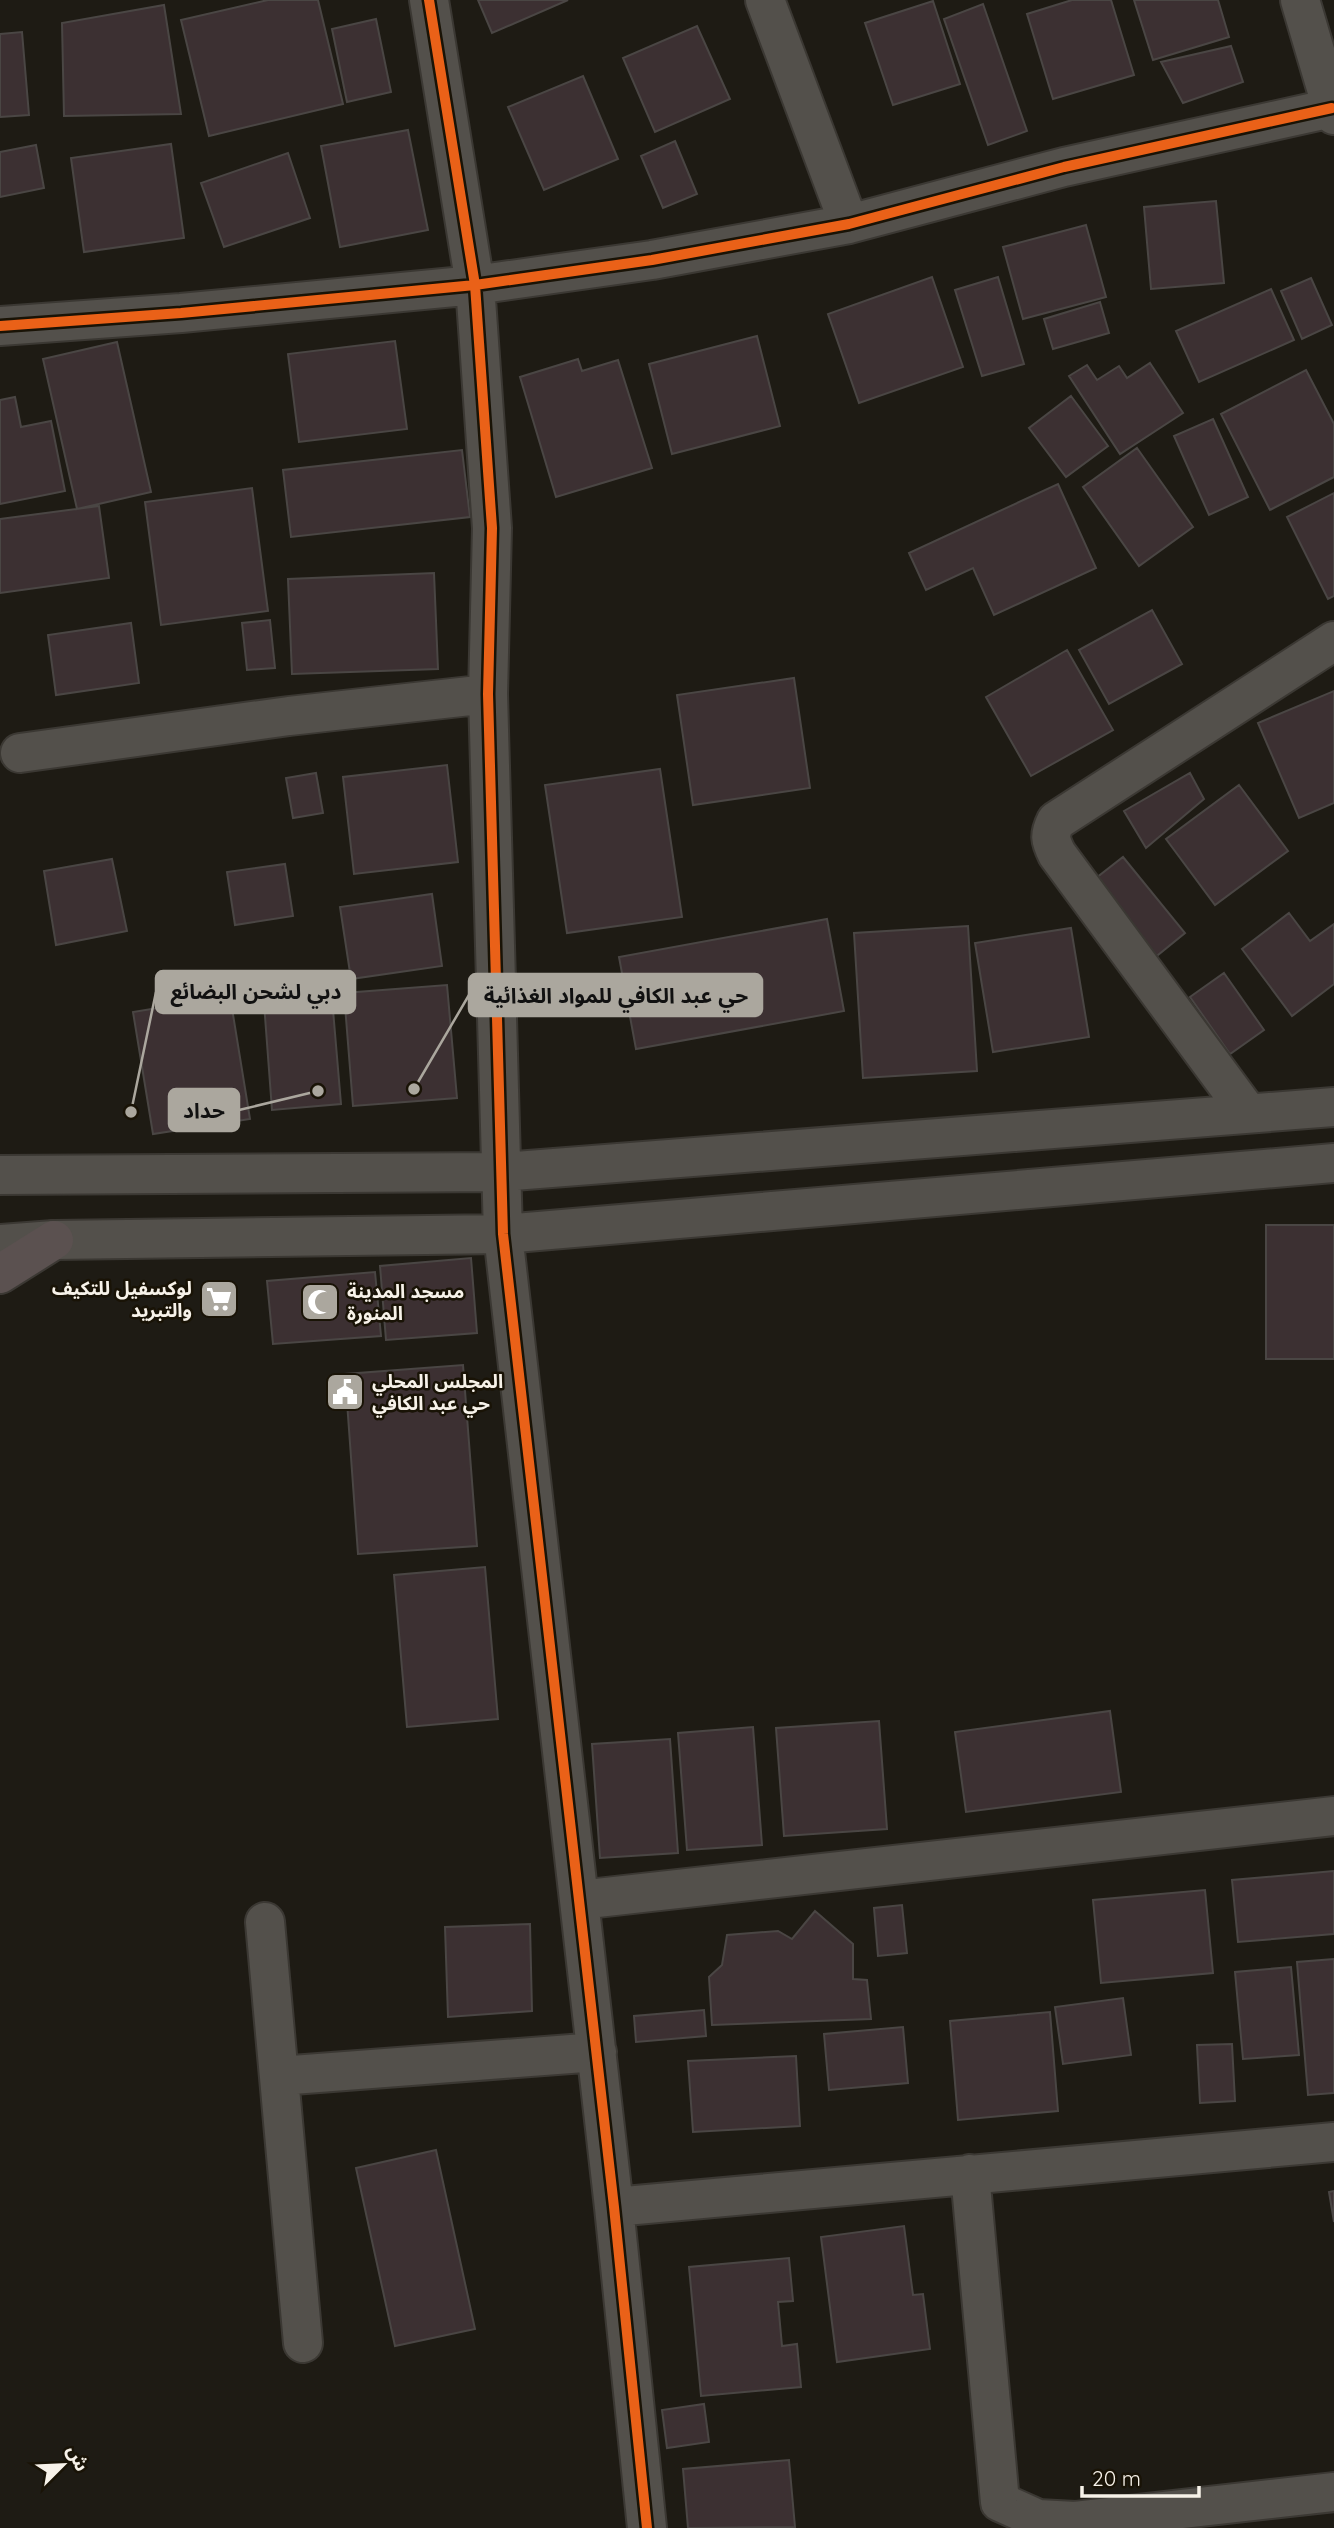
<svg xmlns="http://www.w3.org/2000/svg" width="1334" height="2528" font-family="Quicksand,'Noto Sans Arabic',sans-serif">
<rect width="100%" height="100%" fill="#1e1b14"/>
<!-- building -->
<path fill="#3c3032" stroke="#4a4644" stroke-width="2" d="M268 0H318L343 104 209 136 181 20Z
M478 0H568L492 33Z
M1072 0H1111L1134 75 1053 99 1027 14Z
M1134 0H1218L1229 37 1153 60Z
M933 1 960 84 893 105 865 23Z
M983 4 1027 131 988 145 944 19Z
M164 5 181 114 64 116 62 23Z
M376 19 391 92 347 102 332 29Z
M697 26 730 99 655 132 623 58Z
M22 32 29 115 0 117V34Z
M1231 46 1243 82 1183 103 1161 62Z
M583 76 618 159 544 190 508 107Z
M408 130 428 230 340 247 321 146Z
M675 141 697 194 663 208 641 156Z
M171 144 184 238 84 252 71 158Z
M36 145 44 188 0 197V152Z
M288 153 310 218 224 247 201 183Z
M1216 201 1224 283 1151 289 1144 207Z
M1086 225 1106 297 1023 319 1003 247Z
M932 277 963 367 859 403 828 314Z
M998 277 1024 364 982 376 955 290Z
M1311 278 1332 325 1302 339 1281 291Z
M1271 289 1294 340 1199 382 1176 331Z
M1100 302 1109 333 1053 349 1044 319Z
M757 336 780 426 672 454 649 364Z
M395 341 407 429 299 442 288 354Z
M117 342 151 492 77 509 43 359Z
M578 359 582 371 618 360 652 468 556 497 520 377Z
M1150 363 1183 413 1120 454 1069 376 1087 365 1097 380 1119 366 1127 378Z
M1306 370 1334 424V477L1270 510 1221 414Z
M1071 396 1108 446 1066 477 1029 428Z
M15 397 21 427 51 421 65 491 0 504V400Z
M1213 419 1248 497 1209 515 1174 436Z
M1137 448 1193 527 1139 566 1083 487Z
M462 450 470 517 291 537 283 470Z
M1058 484 1096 568 994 615 973 568 926 590 909 553Z
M252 488 268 611 161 625 145 502Z
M1334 493V596L1328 599 1287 517Z
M99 506 109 578 0 593V519Z
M434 573 438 669 292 674 288 579Z
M1152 610 1182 664 1109 704 1079 650Z
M270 620 275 668 247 670 242 623Z
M131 623 139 683 56 695 48 635Z
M1067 650 1113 730 1031 776 986 697Z
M794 678 810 788 693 805 677 695Z
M1334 691V803L1299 818 1258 723Z
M447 765 458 862 354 874 343 777Z
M660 769 682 917 567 933 545 785Z
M316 773 323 813 293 818 286 778Z
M1190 773 1204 799 1146 848 1124 811Z
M1239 785 1288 851 1215 905 1166 839Z
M1123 857 1185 933 1153 959 1091 882Z
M112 859 127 931 56 945 44 871Z
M285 864 293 916 235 925 227 872Z
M432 894 442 966 351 979 340 907Z
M1289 913 1310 941 1334 924V984L1292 1016 1242 949Z
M827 919 844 1011 636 1049 619 957Z
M968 926 977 1071 863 1078 854 933Z
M1071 928 1089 1037 993 1052 975 943Z
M1224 973 1264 1030 1230 1054 1190 997Z
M447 985 457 1098 353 1106 344 993Z
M230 996 250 1119 153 1134 133 1012Z
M332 998 341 1104 272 1110 264 1003Z
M1266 1225H1334V1359H1266Z
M471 1258 477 1333 386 1340 380 1266Z
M375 1272 381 1336 273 1344 267 1281Z
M463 1365 477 1546 358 1554 345 1374Z
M485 1567 498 1719 407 1727 394 1575Z
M1110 1711 1121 1792 966 1812 955 1732Z
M879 1721 887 1829 784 1836 776 1728Z
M753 1727 762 1845 687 1850 678 1733Z
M670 1739 678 1853 600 1858 592 1744Z
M1334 1871V1934L1238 1942 1232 1880Z
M1205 1890 1213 1973 1101 1983 1093 1900Z
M902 1905 907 1953 878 1956 874 1908Z
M815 1911 853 1944V1979L867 1980 871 2019 712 2025 709 1977 722 1965 727 1935 778 1931 792 1939Z
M530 1924 532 2011 448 2017 445 1927Z
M1334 1959V2093L1308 2095 1297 1962Z
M1291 1967 1299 2055 1243 2059 1235 1972Z
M1123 1998 1131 2055 1063 2064 1055 2007Z
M704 2010 706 2036 636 2042 634 2016Z
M1050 2012 1058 2111 958 2120 950 2021Z
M903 2027 908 2083 829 2090 824 2034Z
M1232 2044 1235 2101 1200 2103 1197 2045Z
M796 2056 800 2126 693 2132 688 2061Z
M436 2150 475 2329 395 2346 356 2168Z
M1334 2191V2222L1329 2192Z
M904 2226 913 2295 923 2294 930 2349 837 2362 821 2237Z
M789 2258 793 2301 778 2302 782 2346 797 2344 801 2387 701 2396 689 2267Z
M704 2404 709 2442 667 2448 662 2410Z
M789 2460 795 2527 688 2528 683 2469Z"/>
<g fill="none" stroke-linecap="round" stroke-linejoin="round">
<defs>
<path id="street" d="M429 0 475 285 492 528 488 694 503 1234 614 2207 647 2528
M765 0 849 224
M1300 0 1334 115
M0 326 181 313 475 285 652 260 849 224 1064 167 1332 108
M20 753 289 716 488 694
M1248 1113 1057 854C1050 840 1049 835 1056 821L1334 641
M0 1175 502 1172 1334 1107
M0 1244 54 1240 503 1234 1334 1163
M579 1900 1334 1816
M265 1922 303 2343
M279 2076 597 2052
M970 2174 1000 2502 1038 2519 1075 2521 1334 2492
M614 2207 1334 2142"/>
<path id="primary" d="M0 1274 54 1240"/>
</defs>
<!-- street casing -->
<use href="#street" stroke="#3b3833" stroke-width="42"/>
<!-- primary casing -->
<use href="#primary" stroke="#3b3833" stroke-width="42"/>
<!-- street -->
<use href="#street" stroke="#53504b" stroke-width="38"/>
<!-- primary -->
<use href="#primary" stroke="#5b5150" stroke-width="38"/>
<defs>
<path id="cycleway" d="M429 0 475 285 492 528 488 694 503 1234 614 2207 647 2528
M0 326 181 313 475 285 652 260 849 224 1064 167 1332 108"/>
</defs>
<!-- cycleway casing -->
<use href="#cycleway" stroke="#191306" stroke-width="15"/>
<!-- cycleway -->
<use href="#cycleway" stroke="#ea6118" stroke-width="10"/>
</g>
<!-- icons -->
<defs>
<symbol id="supermarket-square" viewBox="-11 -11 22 22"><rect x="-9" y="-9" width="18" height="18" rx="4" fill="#aba79e" stroke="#191306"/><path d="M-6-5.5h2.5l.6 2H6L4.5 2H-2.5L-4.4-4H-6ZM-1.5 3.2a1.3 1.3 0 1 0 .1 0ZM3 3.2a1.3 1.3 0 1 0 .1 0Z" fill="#fff"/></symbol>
<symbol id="mosque-square" viewBox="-11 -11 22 22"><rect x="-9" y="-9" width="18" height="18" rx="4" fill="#aba79e" stroke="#191306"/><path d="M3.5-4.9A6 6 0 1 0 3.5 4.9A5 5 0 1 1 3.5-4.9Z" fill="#fff"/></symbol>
<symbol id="civic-square" viewBox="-11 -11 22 22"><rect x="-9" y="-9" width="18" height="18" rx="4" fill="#aba79e" stroke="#191306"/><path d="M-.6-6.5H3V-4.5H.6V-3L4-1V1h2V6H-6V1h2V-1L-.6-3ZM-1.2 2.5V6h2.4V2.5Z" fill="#fff"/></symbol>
</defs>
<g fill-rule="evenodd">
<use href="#supermarket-square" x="197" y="1277" width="44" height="44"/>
<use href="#mosque-square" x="298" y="1280" width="44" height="44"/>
<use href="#civic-square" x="323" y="1370" width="44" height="44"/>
</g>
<g text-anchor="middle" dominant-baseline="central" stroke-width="5" stroke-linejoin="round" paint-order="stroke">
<!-- poi labels -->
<g font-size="19" font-weight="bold" fill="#f7f2e9" stroke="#191306" text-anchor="start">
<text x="192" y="1288" text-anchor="end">لوكسفيل للتكيف<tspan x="192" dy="22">والتبريد</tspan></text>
<text x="347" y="1291">مسجد المدينة<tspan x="347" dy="22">المنورة</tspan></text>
<text x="372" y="1381">المجلس المحلي<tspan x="372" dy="22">حي عبد الكافي</tspan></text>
</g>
</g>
<!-- callouts -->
<path fill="none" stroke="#aba79e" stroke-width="2.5" d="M131 1112L156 992M414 1089L469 995M318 1091L239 1110"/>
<g fill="#aba79e" stroke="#191306" stroke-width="2.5">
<circle cx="131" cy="1112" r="7"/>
<circle cx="414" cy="1089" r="7"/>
<circle cx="318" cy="1091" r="7"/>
</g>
<g fill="#aba79e" stroke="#aba79e" stroke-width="2.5">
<rect x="156" y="971" width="199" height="42" rx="7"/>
<rect x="469" y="974" width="293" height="42" rx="7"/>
<rect x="169" y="1089" width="70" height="42" rx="7"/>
</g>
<g font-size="21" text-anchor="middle" font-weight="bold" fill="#111">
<text x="256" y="999">دبي لشحن البضائع</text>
<text x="616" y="1003">حي عبد الكافي للمواد الغذائية</text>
<text x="204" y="1118">حداد</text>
</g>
<!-- north arrow -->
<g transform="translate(63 2465) rotate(66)" stroke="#191306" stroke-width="5" paint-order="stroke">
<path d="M0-5L12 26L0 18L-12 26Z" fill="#f7f2e9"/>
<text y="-10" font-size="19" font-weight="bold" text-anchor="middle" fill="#f7f2e9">ش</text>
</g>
<!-- scale -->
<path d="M1082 2486v10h117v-10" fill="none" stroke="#f7f2e9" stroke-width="3.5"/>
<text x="1092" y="2486" font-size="21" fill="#f7f2e9" stroke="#191306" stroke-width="5" paint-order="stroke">20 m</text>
</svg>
